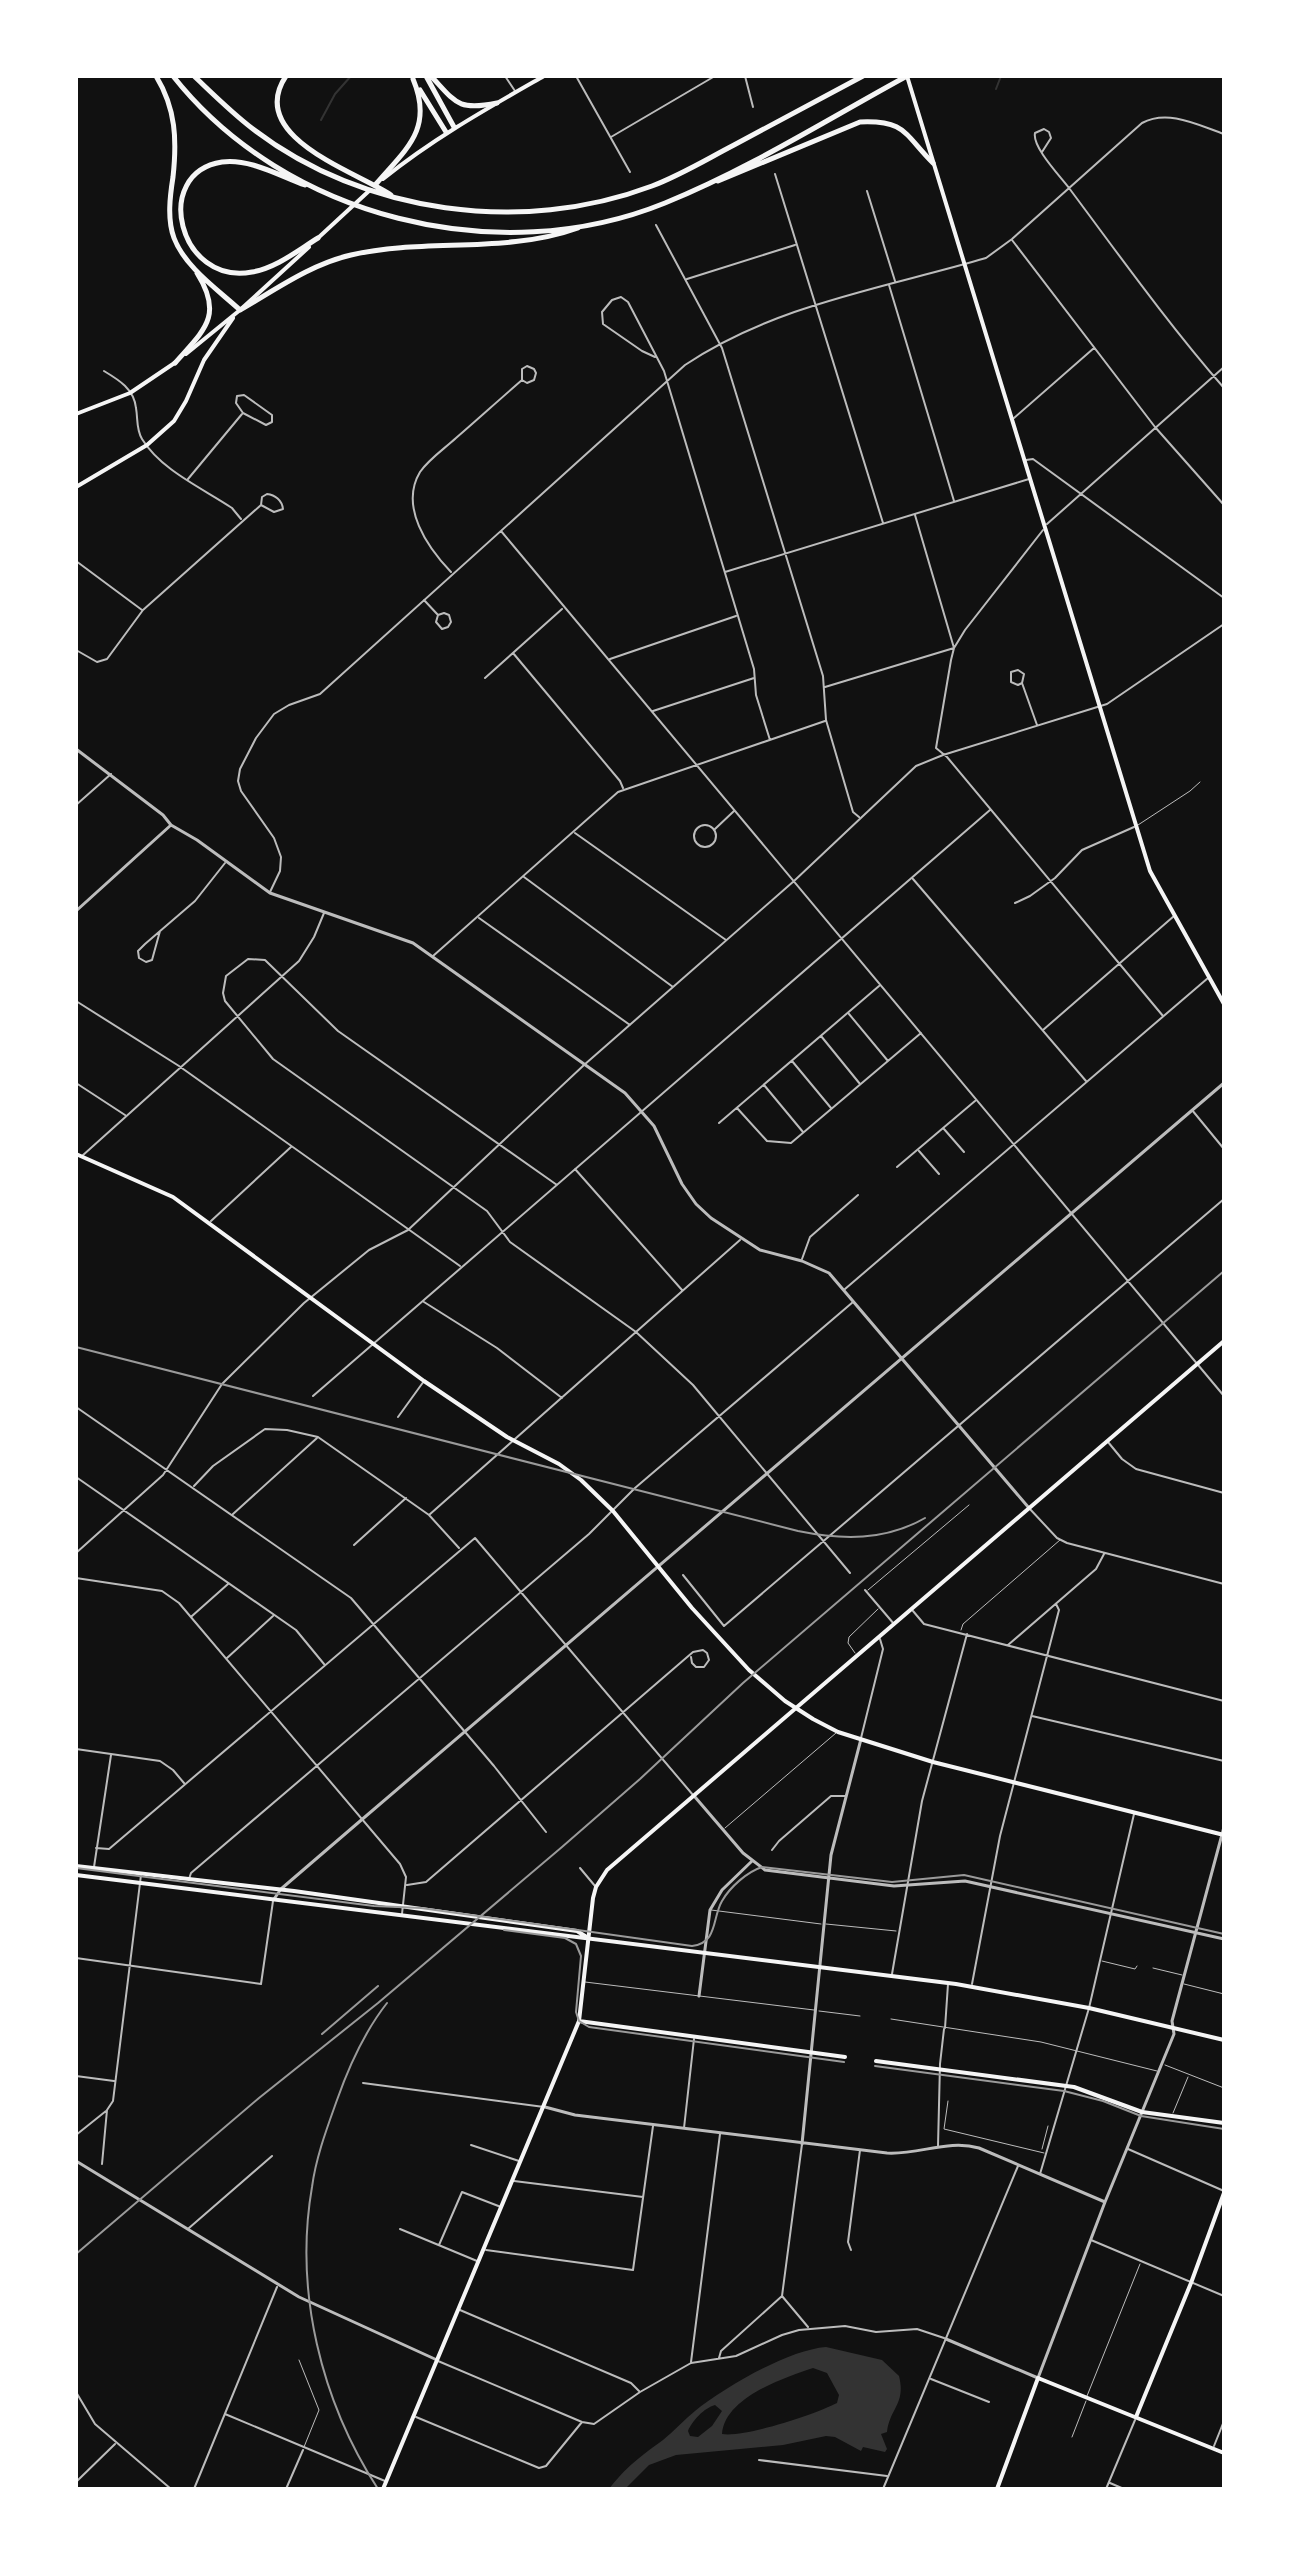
<svg xmlns="http://www.w3.org/2000/svg" width="1300" height="2565" font-family="'Source Sans 3',sans-serif">
<rect width="100%" height="100%" fill="#111"/>
<!-- water -->
<path fill="#333" fill-rule="evenodd" d="M826 2347 882 2360 899 2376C906 2404 890 2408 887 2432L881 2434 887 2449 885 2452 863 2447 861 2451 835 2437 826 2436 783 2445 676 2455 649 2465 625 2489H609C626 2467 641 2456 663 2440 674 2431 684 2420 695 2411 725 2387 788 2350 826 2347ZM813 2368 827 2373 839 2395 837 2403C816 2414 744 2438 722 2434 725 2397 784 2378 813 2368ZM715 2405 722 2411 712 2426 698 2437 690 2436 688 2431C692 2421 704 2408 715 2405Z"/>
<g fill="none" stroke-linecap="round" stroke-linejoin="round">
<!-- stream -->
<path stroke="#333" stroke-width="2" d="M996 89 1001 76
M321 120 335 94 351 76"/>
<!-- service -->
<path stroke="#bcbcbc" stroke-width="1" d="M1138 825 1190 791 1200 782
M868 1590 969 1505
M961 1630 963 1624 1060 1540
M855 1653 848 1643 849 1637 878 1609
M725 1828 836 1733
M711 1910 821 1924
M826 1924 896 1931
M1102 1961 1135 1969 1137 1966
M1153 1968 1182 1975
M585 1982 814 2010
M1184 1984 1224 1994
M819 2011 860 2016
M891 2019 1041 2042 1157 2071
M1165 2065 1224 2088
M948 2101 944 2129 1044 2153
M1173 2113 1188 2077
M1042 2149 1048 2126
M299 2360 319 2410 304 2447
M1087 2396 1140 2264
M1072 2437 1086 2401"/>
<!-- pedestrian -->
<path stroke="#bcbcbc" stroke-width="2" d="M938 2146 940 2064 944 2029"/>
<!-- minor -->
<path stroke="#bcbcbc" stroke-width="2" d="M505 76 515 91
M576 76 630 172
M745 76 753 107
M611 137 715 76
M1042 152 1051 138 1049 132 1044 129 1035 133C1032 147 1060 176 1069 188 1119 255 1169 325 1224 388
M775 174 883 523
M867 191 895 281
M656 225 722 348 823 676 826 720 853 812 859 817
M1012 240 1155 427 1224 505
M687 279 795 245
M889 285 954 501
M655 357 642 351 603 324 602 312 612 300 621 297 628 302 664 371 754 669 756 695 770 740
M104 371C119 380 134 389 136 408 138 419 136 429 142 439 161 470 202 488 232 508L241 519
M244 395 272 415V422L266 425 243 413 236 403 237 396Z
M1014 418 1094 348
M1026 460 1033 459 1224 598
M188 479 242 414
M1047 524 1224 367
M1043 530 965 630 954 648 951 660 936 748 947 757 1163 1016
M501 531 1224 1396
M76 561 142 610
M451 572C428 548 399 507 420 472 429 459 444 449 456 438 478 419 500 399 522 380V369L527 366 534 369 536 373 534 380 527 383 522 380
M725 572 1029 479
M424 600 438 615 444 613 449 615 451 622 448 627 442 629 436 622 438 615
M76 650 97 662 107 659 143 610 261 505 262 497 267 494C275 495 282 500 283 509L274 512 261 505
M513 653 620 781 623 788
M610 659 736 616
M485 678 562 609
M1022 683 1018 685 1011 682V672L1018 670 1024 674 1022 683 1037 725
M825 687 954 648 915 515
M653 711 754 678
M76 805 111 774
M694 836a11 11 0 1 1 22 0a11 11 0 1 1-22 0Z
M715 829 734 811
M575 833 726 940
M524 877 673 987
M913 879 1086 1081
M270 892 280 871 281 857 274 838 241 791 238 781 240 769 256 738 274 714 289 705 320 694 685 365C774 305 884 288 986 258L1012 239 1142 123C1168 109 1198 125 1224 134
M1015 903 1030 896 1055 878 1082 850 1134 827
M479 918 630 1025
M160 931 152 960 146 962 139 958 138 951 145 944 195 901 225 863
M433 956 618 792 825 721
M76 1001 179 1066 460 1266
M849 1014 888 1061
M1043 1030 1174 916
M821 1036 860 1084
M792 1061 831 1108
M76 1083 125 1115
M764 1085 803 1132
M737 1108 767 1141 791 1143 921 1033
M1192 1110 1224 1149
M719 1123 879 986
M944 1129 964 1152
M919 1151 939 1174
M82 1156 299 961 314 937 324 913
M897 1167 975 1101
M575 1169 682 1290
M557 1185 338 1031 265 960 248 959 226 976 223 993 225 1001 273 1059 487 1211 510 1242 636 1332 693 1385 850 1573
M211 1221 291 1147
M802 1259 810 1237 858 1195
M845 1289 1208 978
M424 1302 497 1348 562 1398
M313 1396 990 810
M76 1407 351 1598 494 1766 546 1832
M398 1417 424 1381
M1108 1442 1122 1459 1136 1469 1224 1493
M76 1477 296 1630 324 1664
M194 1486 213 1466 265 1429 287 1430 318 1437 429 1515 459 1548
M1029 1508 1057 1538 1067 1543 1224 1584
M233 1514 317 1438
M429 1515 740 1240
M354 1545 406 1498
M76 1553 163 1475 222 1384 304 1303 369 1250 408 1230 584 1065 794 881 916 766 943 755 1107 704 1224 624
M683 1575 724 1626 1224 1199
M76 1578 162 1591 179 1603 400 1864 406 1877 402 1914
M865 1590 894 1624
M913 1611 924 1624 1224 1701
M192 1616 228 1584
M1008 1645 1096 1569 1104 1554
M227 1658 273 1616
M1032 1716 1224 1761
M861 1738 883 1649 880 1639
M76 1749 160 1761 173 1770 184 1783
M96 1848 109 1849 475 1538 693 1795
M772 1850 779 1841 831 1796H845
M94 1867 111 1755
M580 1868 595 1886
M189 1879 191 1873 589 1534 635 1488 853 1302
M407 1885 426 1882 693 1652 703 1650 707 1653 709 1660 704 1667H696L692 1663 691 1657
M76 1958 261 1984 273 1901
M892 1974 922 1801 967 1634
M972 1984 1000 1836 1059 1610 1056 1604
M945 2028 948 1984
M76 2076 114 2081
M363 2083 544 2107
M684 2128 694 2039
M76 2135 106 2111
M802 2144 782 2296 808 2327
M471 2145 519 2161
M1128 2149 1224 2191
M102 2164 107 2110 113 2101 141 1875
M1040 2174 1089 2008 1134 1814
M514 2181 643 2197
M189 2228 272 2156
M400 2229 477 2261
M1091 2240 1224 2296
M439 2245 462 2192 501 2207
M486 2250 633 2270 653 2126
M851 2250 848 2242 860 2150
M460 2310 631 2383 639 2391
M719 2358 721 2351 782 2296
M438 2361 582 2422 594 2424 640 2392 691 2363 736 2356 782 2335 799 2330 845 2326 876 2332 917 2329 944 2338
M691 2362 720 2134
M931 2379 989 2402
M76 2392 95 2424 171 2489
M225 2414 385 2481
M416 2417 539 2468 546 2466 582 2422
M1214 2446 1224 2421
M759 2460 887 2476
M76 2482 115 2444
M1110 2483 1124 2489
M194 2489 277 2287
M286 2489 303 2450
M883 2489 1018 2166
M1106 2489 1135 2420"/>
<!-- tertiary -->
<path stroke="#bcbcbc" stroke-width="3" d="M76 749 163 815 171 825 197 840 270 893 413 943 625 1093 654 1126 682 1184 696 1204 711 1218 760 1250 802 1261 829 1273 1029 1508
M76 911 171 825
M695 1797 743 1853 765 1870 894 1886 965 1881 1224 1939
M274 1899 281 1889 359 1822 1224 1083
M699 1996 710 1910 722 1890 752 1861
M545 2107 575 2115 887 2153C919 2155 948 2139 979 2148L1105 2202
M802 2144 831 1855 861 1739
M76 2161 299 2297 437 2360
M946 2339 1038 2378 1105 2202 1174 2034 1172 2021 1224 1827"/>
<!-- secondary -->
<path stroke="#f5f5f5" stroke-width="4" d="M907 76 1150 871 1224 1004
M383 179C434 138 488 108 544 76
M318 238 370 190
M186 354 240 310 309 247
M76 414 130 393 176 362
M76 487 147 445 174 421 186 401 204 360 233 318
M76 1154 173 1197 424 1381 507 1437 559 1464 581 1480 613 1511 692 1608 749 1670 785 1701 813 1719 838 1732 933 1762 1224 1835
M76 1866 294 1891 577 1931 585 1936
M76 1875 956 1984 1089 2008 1224 2040
M579 2021 845 2057
M876 2061 1074 2087 1142 2112 1224 2123
M1136 2417 1191 2283 1224 2193
M383 2489 579 2021 593 1898 596 1887 607 1870 1224 1341
M997 2489 1038 2378 1224 2453"/>
<!-- motorway -->
<path stroke="#f5f5f5" stroke-width="5" d="M156 76C176 109 177 140 173 177 170 196 167 219 174 238 185 267 217 289 240 310 275 290 311 264 351 255 425 238 506 254 578 228
M173 76C285 218 498 271 665 203 749 169 828 119 907 76
M194 76C213 94 232 113 253 129 364 214 522 235 652 186 681 175 707 159 734 145 777 122 820 99 863 76
M286 76C245 137 357 172 391 195
M426 76 454 127
M431 76C456 103 458 111 497 103
M420 90 446 132
M718 181 860 122C906 120 904 134 933 163
M376 184C406 149 434 129 413 79
M305 185C280 176 249 158 222 162 151 173 179 286 252 272 276 268 297 251 318 238
M175 363C204 330 224 316 197 273"/>
<!-- tram -->
<path stroke="#9a9a9a" stroke-width="2" d="M76 1868 374 1906 421 1908 692 1946C718 1943 712 1918 722 1901 730 1887 747 1872 762 1867L892 1882 964 1875 1224 1934
M504 1930 565 1938 576 1944 581 1956 576 2012 579 2021 589 2027 844 2062
M875 2066 1064 2091 1103 2101 1141 2116 1224 2129"/>
<!-- rail -->
<path stroke="#9a9a9a" stroke-width="2" d="M76 1347 798 1531C842 1540 885 1541 925 1518
M322 2034 378 1986
M76 2254 259 2098 378 2003 562 1847 640 1779 743 1683 1224 1271
M378 2489C321 2401 294 2291 312 2187 316 2157 327 2128 337 2100 349 2066 365 2031 387 2003"/>
</g>
<!-- border -->
<rect width="1300" height="2565" fill="none" stroke="#ffffff" stroke-width="156"/>
</svg>
